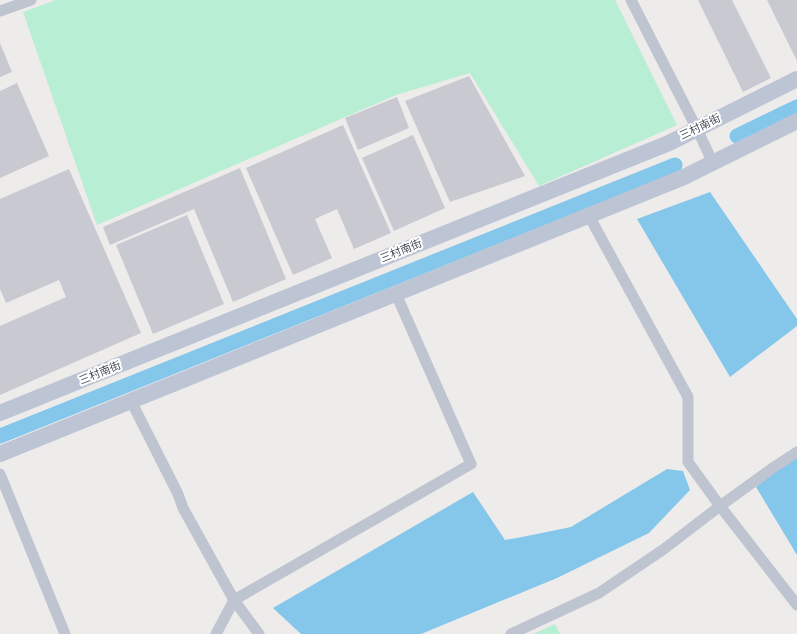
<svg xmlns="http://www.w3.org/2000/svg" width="797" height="634" font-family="'Fira Sans Condensed','Noto Sans SC',sans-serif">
<rect width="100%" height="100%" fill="#eeebeb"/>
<!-- green -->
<path fill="#b7eed4" d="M56 0H615L677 125 539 186 470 73 396 95 97 225 23 12Z
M555 624 560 634H533Z"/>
<!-- water -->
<path fill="#84c7eb" d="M710 192 797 319V326L730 377 637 219Z
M797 454V555L756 487Z
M667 469 683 471 690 490 649 533 557 578 421 634H301L273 608 473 492 505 540 522 537 571 527Z"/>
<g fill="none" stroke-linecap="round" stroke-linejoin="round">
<!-- canal -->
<path stroke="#84c7eb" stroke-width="15" d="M737 136 797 107
M0 436 675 165"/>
</g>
<!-- building -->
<path fill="#c8c9d1" d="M698 0H732L771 78 743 92Z
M767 0H797V61Z
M0 43 12 72 0 77Z
M469 76 525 176 450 202 405 101Z
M17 83 49 156 0 178V91Z
M397 97 409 128 358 150 345 118Z
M343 125 391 233 354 249 337 209 315 219 332 258 293 275 246 168Z
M413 135 445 208 394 231 362 158Z
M240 168 286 279 233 302 194 209 110 245 103 227Z
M69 169 141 333 0 395V326L66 297 59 280 6 303 0 289V199Z
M187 215 224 304 153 334 116 245Z"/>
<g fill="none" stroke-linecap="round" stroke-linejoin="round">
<!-- street -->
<path stroke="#bec5d1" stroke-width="11" d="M631 0 697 129 713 163
M0 11 31 0
M589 216 688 397V462L720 506 797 605
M131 401 178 494 183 508 234 600 259 634
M0 474 65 634
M216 634 234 600 471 464 396 294
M511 634 599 593 664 549 720 506 774 467 797 452"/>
<!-- secondary -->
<path stroke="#bdc5d5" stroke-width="16" d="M0 413 669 143 797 79
M0 454 684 177 797 121"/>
</g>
<g text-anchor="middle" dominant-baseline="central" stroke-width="4" stroke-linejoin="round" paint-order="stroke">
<!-- street labels -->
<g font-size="11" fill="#444c58" stroke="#fff">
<text transform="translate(700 127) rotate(-26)">三村南街</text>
<text transform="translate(401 251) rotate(-22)">三村南街</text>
<text transform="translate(100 373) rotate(-22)">三村南街</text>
</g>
</g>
</svg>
